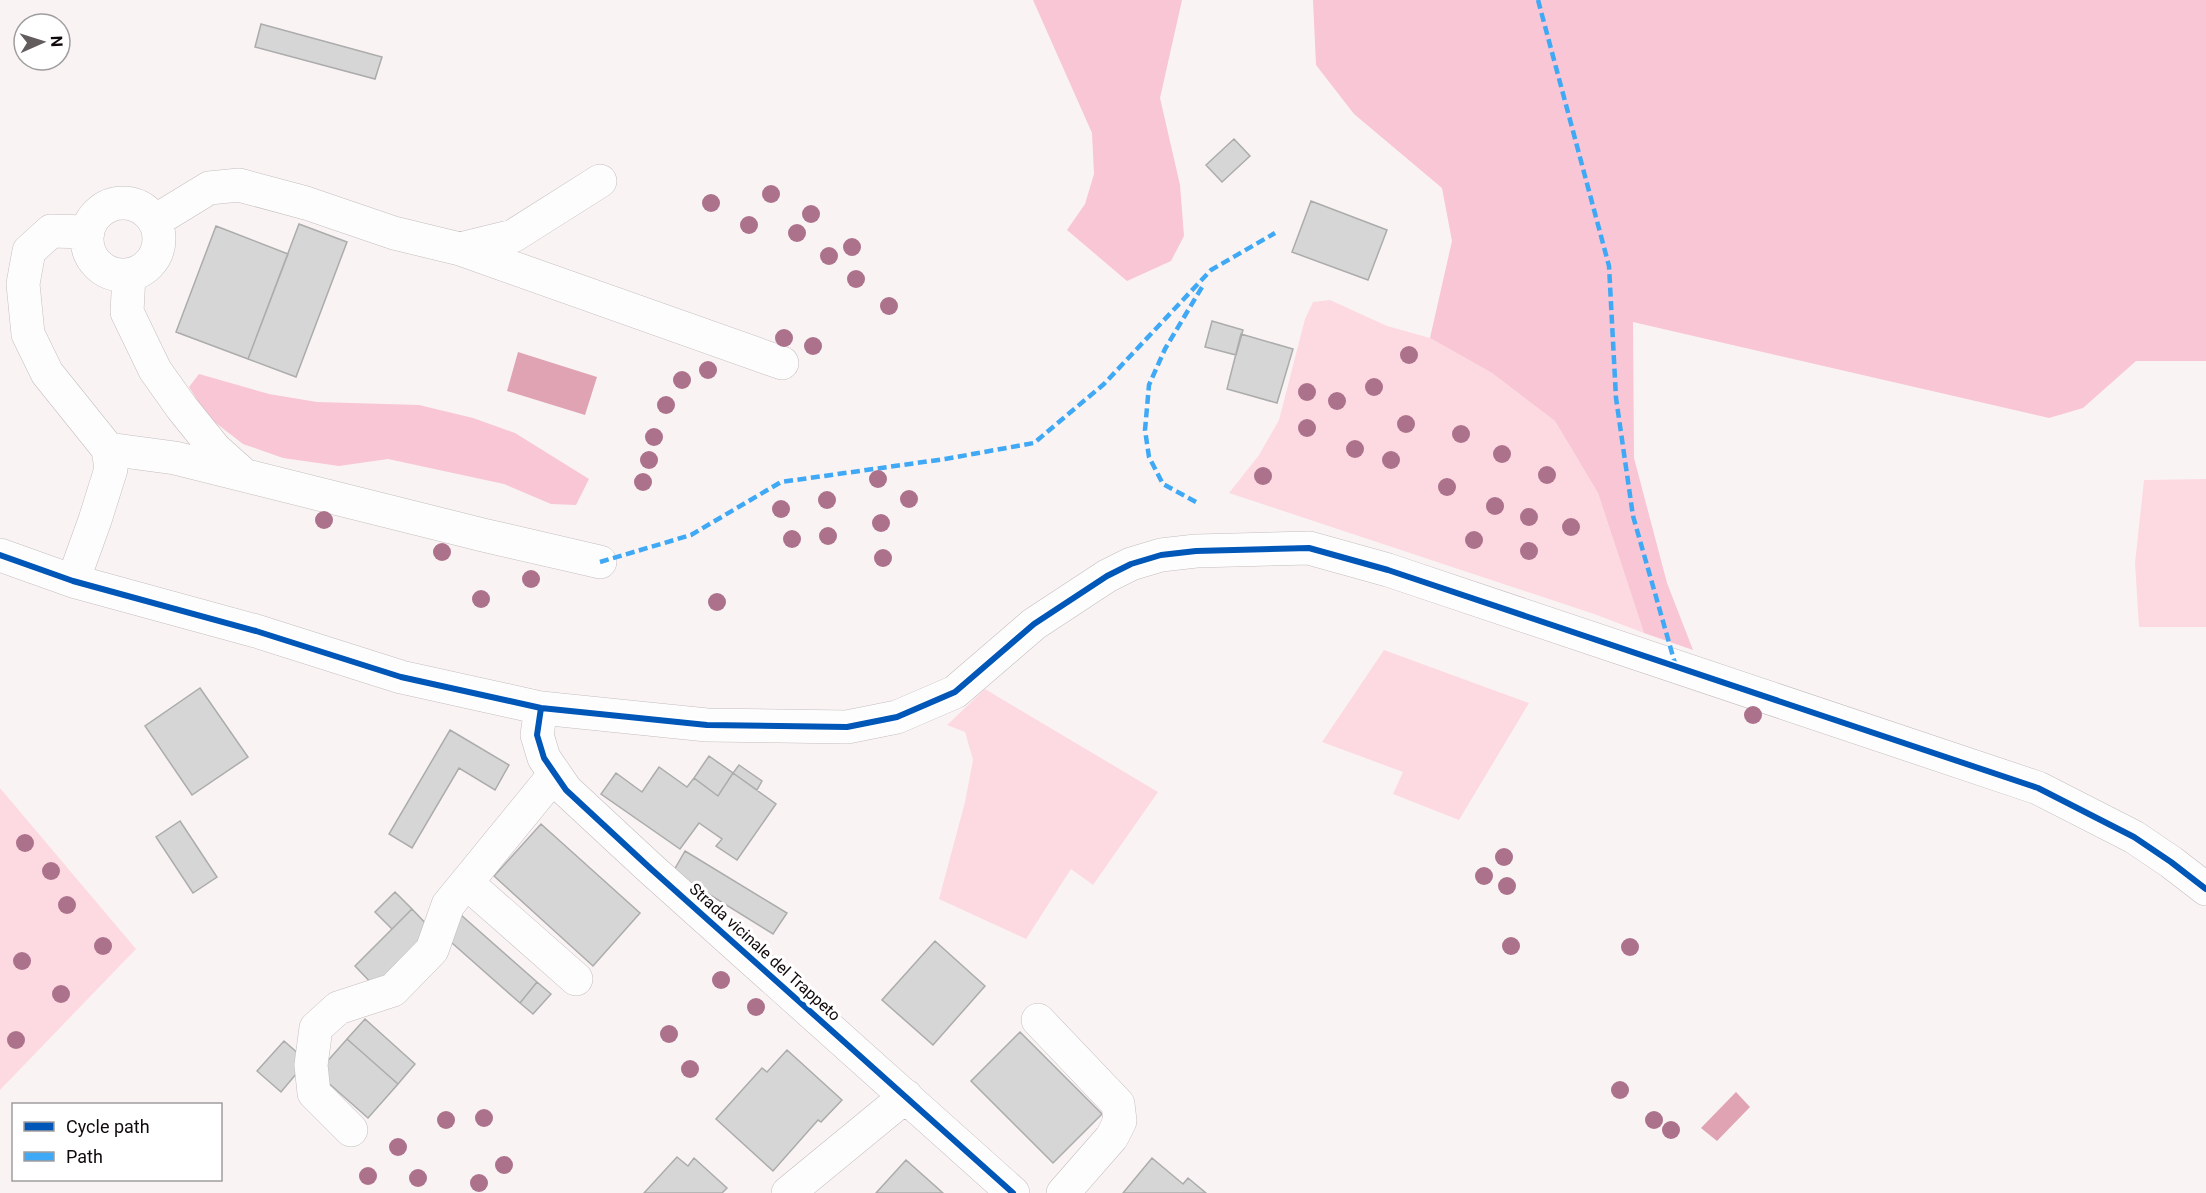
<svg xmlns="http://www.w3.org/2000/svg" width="2206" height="1193" font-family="Roboto,sans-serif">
<rect width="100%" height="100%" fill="#faf3f4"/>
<!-- green -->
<path fill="#fddae2" d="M1330 300 1387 326 1430 338 1492 373 1555 421 1598 493 1644 633 1594 614 1229 493 1259 455 1279 420 1305 319 1313 302Z
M2206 479V627H2139L2135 563 2144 480Z
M1384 650 1529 703 1459 820 1393 794 1403 772 1322 742Z
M985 689 1158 792 1093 885 1071 869 1026 939 939 899 965 802 973 760 965 732 947 725Z
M0 788 136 949 0 1090Z"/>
<!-- forest -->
<path fill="#f8c6d4" d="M1033 0H1182L1160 98 1180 185 1184 236 1171 261 1127 281 1067 230 1085 204 1094 174 1092 133Z
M1313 0H2206V361H2136L2083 408 2049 418 1633 322 1634 458 1667 583 1693 650 1644 633 1598 493 1555 421 1492 373 1430 338 1452 241 1442 188 1354 114 1316 65Z
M199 374 269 394 317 402 419 405 473 418 515 433 589 479 576 505 551 504 504 484 388 459 339 466 283 458 243 444 208 417 189 387Z"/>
<!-- water -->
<path fill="#dfa3b4" d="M518 352 597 377 585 415 507 391Z
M1736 1092 1750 1107 1717 1141 1701 1128Z"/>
<!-- building -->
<path fill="#d5d6d5" stroke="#abacab" stroke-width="1.5" d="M261 24 382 57 375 79 255 47Z
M1234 139 1250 156 1222 182 1206 165Z
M1311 201 1387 230 1368 280 1292 252Z
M299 224 347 242 296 377 248 359Z
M216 226 288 254 248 359 176 332Z
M1212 321 1243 330 1236 355 1205 347Z
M1241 334 1293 349 1277 403 1227 389Z
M200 688 248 757 192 795 145 726Z
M450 730 509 765 495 790 459 768 412 848 389 834Z
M709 756 733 773 718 796 694 778Z
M739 765 762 781 757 790 733 773Z
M659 767 687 787 694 778 718 796 733 773 776 804 737 860 716 846 722 839 699 823 680 849 601 794 616 773 642 792Z
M180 821 217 877 193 893 156 837Z
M541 824 640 913 593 966 494 876Z
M685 851 787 913 773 934 673 872Z
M395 892 412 909 392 929 375 912Z
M412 909 432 930 375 987 355 966Z
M461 915 537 982 520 1003 443 935Z
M935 941 985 986 933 1045 882 1000Z
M537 982 551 994 533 1014 520 1003Z
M365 1019 415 1064 398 1084 347 1039Z
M1020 1032 1102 1114 1053 1163 971 1081Z
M347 1039 398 1084 368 1118 317 1073Z
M284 1041 307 1061 281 1092 257 1071Z
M787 1050 842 1100 821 1122 818 1120 773 1171 716 1119 762 1068 767 1072Z
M677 1157 688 1166 694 1158 727 1188 722 1193H644Z
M1152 1158 1183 1184 1188 1178 1206 1193H1123Z
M906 1160 943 1193H876Z"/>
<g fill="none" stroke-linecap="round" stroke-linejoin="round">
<defs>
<path id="minor" d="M87 239a36 36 0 1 1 72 0a36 36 0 1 1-72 0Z
M155 221 209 188 239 185 306 203 394 233 460 249 513 236 600 181
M460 249 782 363
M129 275 127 312 155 370 182 408 215 449 243 474
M108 449 175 458 483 535 600 562
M0 555 73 581 256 631 401 677 541 708 707 725 847 727 897 717 955 692 1034 624 1107 576 1131 564 1161 555 1196 551 1309 548 1388 570 2038 788 2134 837 2171 862 2206 889
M73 581 95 520 111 469 108 449 47 373 28 334 23 284 29 251 51 231 88 232
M541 708 537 735 544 758 566 790 650 868 1013 1193
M467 883 576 979
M1038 1020 1118 1104 1120 1121 1112 1137 1063 1193
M351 1130 314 1093 311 1065 316 1028 338 1008 393 990 432 950 448 905 555 774
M788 1193 906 1096"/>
</defs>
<!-- minor casing -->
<use href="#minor" stroke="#c4bdbe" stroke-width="34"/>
<!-- minor -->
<use href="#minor" stroke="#fefdfd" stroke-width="33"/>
<!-- quiet -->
<path stroke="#3fa9f5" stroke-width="4.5" stroke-dasharray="9 4.5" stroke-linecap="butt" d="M1538 0 1609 266 1616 398 1633 516 1676 667
M1196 502 1163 484 1149 457 1145 430 1149 385 1165 349 1202 287
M600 562 691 535 781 482 945 459 1034 443 1104 384 1211 270 1275 233"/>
<defs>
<path id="cycleway" d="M0 555 73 581 256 631 401 677 541 708 707 725 847 727 897 717 955 692 1034 624 1107 576 1131 564 1161 555 1196 551 1309 548 1388 570 2038 788 2134 837 2171 862 2206 889
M541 708 537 735 544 758 566 790 650 868 1013 1193"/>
</defs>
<!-- cycleway casing -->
<use href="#cycleway" stroke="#fff" stroke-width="10"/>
<!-- cycleway -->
<use href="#cycleway" stroke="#0057b8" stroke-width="6"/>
</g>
<!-- trees -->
<g fill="#ac728c">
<circle cx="771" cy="194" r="9"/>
<circle cx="711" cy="203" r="9"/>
<circle cx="811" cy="214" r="9"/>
<circle cx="749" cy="225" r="9"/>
<circle cx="797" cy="233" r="9"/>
<circle cx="852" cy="247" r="9"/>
<circle cx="829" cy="256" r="9"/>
<circle cx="856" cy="279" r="9"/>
<circle cx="889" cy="306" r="9"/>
<circle cx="784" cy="338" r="9"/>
<circle cx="813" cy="346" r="9"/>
<circle cx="1409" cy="355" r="9"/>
<circle cx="708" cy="370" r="9"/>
<circle cx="682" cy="380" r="9"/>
<circle cx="1374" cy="387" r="9"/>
<circle cx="1307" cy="392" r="9"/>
<circle cx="1337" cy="401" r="9"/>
<circle cx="666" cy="405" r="9"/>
<circle cx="1406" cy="424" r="9"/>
<circle cx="1307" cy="428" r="9"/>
<circle cx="1461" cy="434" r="9"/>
<circle cx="654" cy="437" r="9"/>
<circle cx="1355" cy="449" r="9"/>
<circle cx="1502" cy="454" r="9"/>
<circle cx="649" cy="460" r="9"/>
<circle cx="1391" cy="460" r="9"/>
<circle cx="1547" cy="475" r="9"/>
<circle cx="1263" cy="476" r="9"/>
<circle cx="878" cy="479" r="9"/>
<circle cx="643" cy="482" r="9"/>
<circle cx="1447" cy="487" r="9"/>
<circle cx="909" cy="499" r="9"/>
<circle cx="827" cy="500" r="9"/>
<circle cx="1495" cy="506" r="9"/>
<circle cx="781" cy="509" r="9"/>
<circle cx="1529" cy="517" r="9"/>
<circle cx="324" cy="520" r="9"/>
<circle cx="881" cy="523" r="9"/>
<circle cx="1571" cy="527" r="9"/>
<circle cx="828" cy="536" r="9"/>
<circle cx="792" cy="539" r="9"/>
<circle cx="1474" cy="540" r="9"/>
<circle cx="1529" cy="551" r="9"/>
<circle cx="442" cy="552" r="9"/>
<circle cx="883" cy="558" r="9"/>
<circle cx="531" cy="579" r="9"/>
<circle cx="481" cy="599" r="9"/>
<circle cx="717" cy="602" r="9"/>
<circle cx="1753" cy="715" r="9"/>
<circle cx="25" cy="843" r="9"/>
<circle cx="1504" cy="857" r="9"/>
<circle cx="51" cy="871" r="9"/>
<circle cx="1484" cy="876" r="9"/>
<circle cx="1507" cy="886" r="9"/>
<circle cx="67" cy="905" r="9"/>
<circle cx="103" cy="946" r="9"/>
<circle cx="1511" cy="946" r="9"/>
<circle cx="1630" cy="947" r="9"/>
<circle cx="22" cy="961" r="9"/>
<circle cx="721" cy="980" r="9"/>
<circle cx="61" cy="994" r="9"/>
<circle cx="756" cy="1007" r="9"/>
<circle cx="669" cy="1034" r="9"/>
<circle cx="16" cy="1040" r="9"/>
<circle cx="690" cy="1069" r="9"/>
<circle cx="1620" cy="1090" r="9"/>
<circle cx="484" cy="1118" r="9"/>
<circle cx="446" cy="1120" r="9"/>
<circle cx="1654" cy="1120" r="9"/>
<circle cx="1671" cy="1130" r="9"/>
<circle cx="398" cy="1147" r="9"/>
<circle cx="504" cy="1165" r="9"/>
<circle cx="368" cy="1176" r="9"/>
<circle cx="418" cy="1178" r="9"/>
<circle cx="479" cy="1183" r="9"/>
</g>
<g text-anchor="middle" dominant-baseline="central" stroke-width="6" stroke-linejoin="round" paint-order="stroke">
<!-- street labels -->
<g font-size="16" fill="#110a0c" stroke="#fff">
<text transform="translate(765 952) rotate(42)">Strada vicinale del Trappeto</text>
</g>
</g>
<!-- legend -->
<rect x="12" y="1103" width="210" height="78" fill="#ffffff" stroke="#a09d9e" stroke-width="1.5"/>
<rect x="24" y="1122" width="30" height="9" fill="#0057b8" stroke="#a09d9e" stroke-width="1.5"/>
<text x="66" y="1133" font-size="18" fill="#110a0c">Cycle path</text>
<rect x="24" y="1152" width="30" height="9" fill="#3fa9f5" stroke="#a09d9e" stroke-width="1.5"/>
<text x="66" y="1163" font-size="18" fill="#110a0c">Path</text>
<!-- north arrow -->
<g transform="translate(42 42) rotate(87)"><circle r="28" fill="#ffffff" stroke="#a09d9e" stroke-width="1.5"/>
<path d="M0-4.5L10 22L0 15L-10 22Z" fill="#635c5d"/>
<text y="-9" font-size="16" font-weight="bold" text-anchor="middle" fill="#110a0c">N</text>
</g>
</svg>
